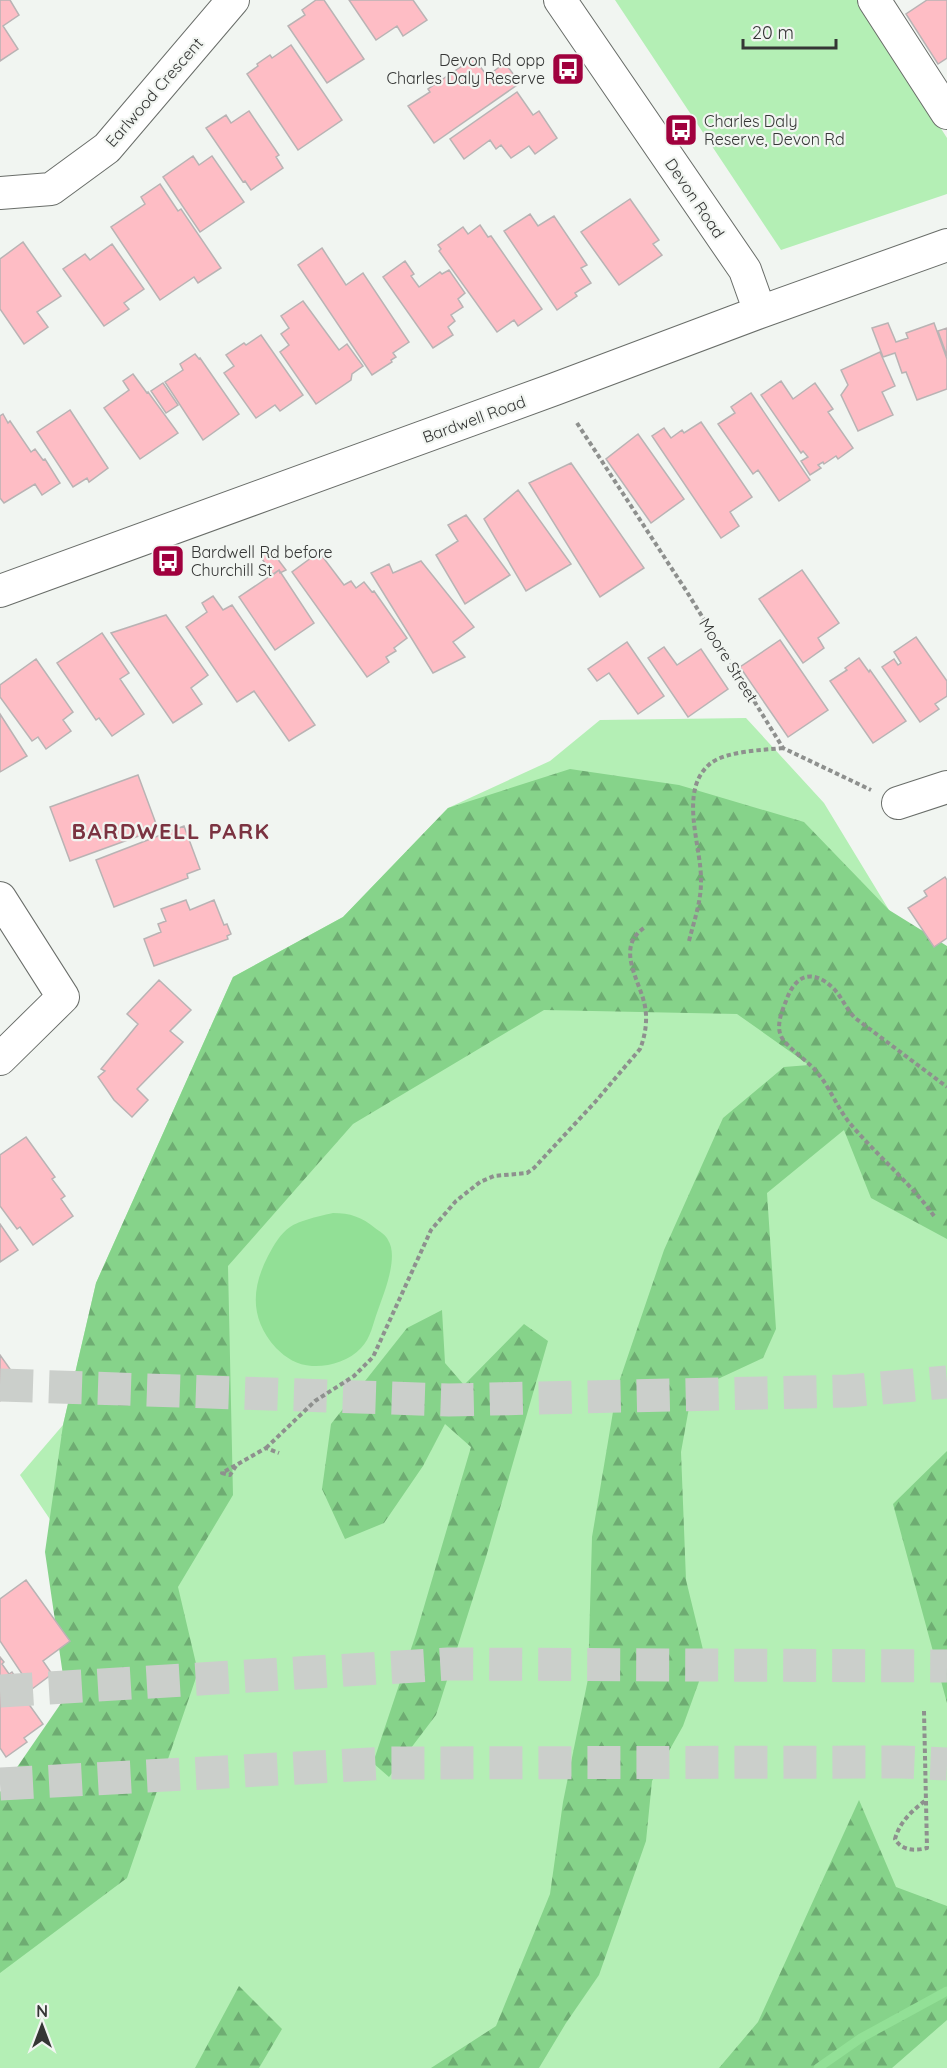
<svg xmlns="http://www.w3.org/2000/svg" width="947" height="2068" font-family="Quicksand,sans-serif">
<defs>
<pattern id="forest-firs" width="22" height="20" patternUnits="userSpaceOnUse" patternTransform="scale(1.5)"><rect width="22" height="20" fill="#86d38a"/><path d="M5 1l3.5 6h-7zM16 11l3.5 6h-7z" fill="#6eac72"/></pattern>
</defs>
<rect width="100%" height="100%" fill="#f1f5f1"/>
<!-- green -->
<path fill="#b4efb5" d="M615 0H859L947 138V194L781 250Z
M746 718 824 803 889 910 947 989V2068H0V1949L172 1700 20 1475 63 1425 96 1283 233 977 343 917 448 808 550 761 600 720Z"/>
<!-- forest -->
<path fill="url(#forest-firs)" d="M570 769 679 785 804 822 889 910 947 946V1239L871 1198 844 1130 767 1193 776 1329 763 1358 692 1391 681 1452 686 1580 706 1662 683 1726 652 1781 646 1841 599 1975 566 2023 539 2068H431L496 2026 550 1894 563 1802 588 1679 592 1537 617 1388 664 1250 723 1118 784 1067 809 1065 737 1014 544 1010 353 1124 228 1266 233 1495 178 1587 198 1672 127 1878 0 1973V1792L66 1696 45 1552 63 1425 96 1283 233 977 343 917 448 808Z
M442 1310 445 1363 464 1385 524 1324 548 1341 486 1557 436 1715 389 1777 373 1763 416 1634 471 1447 445 1424 423 1466 384 1523 345 1539 322 1489 331 1424 407 1328Z
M947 1451V1703L893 1504Z
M859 1800 896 1887 947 1906V2020L892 2068H719L758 2022Z
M239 1986 282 2029 259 2068H195Z"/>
<!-- water -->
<path fill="#92e096" d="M333 1213C350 1213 362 1217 375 1228 379 1231 386 1235 388 1240 399 1257 384 1293 378 1310 373 1323 371 1338 361 1348 349 1361 329 1367 312 1366 297 1365 286 1358 276 1348 250 1319 251 1289 268 1256 274 1245 280 1234 290 1227 298 1221 323 1215 333 1213Z"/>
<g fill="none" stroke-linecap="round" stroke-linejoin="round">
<!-- stream -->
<path stroke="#92e096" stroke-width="9" d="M818 2068 861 2038 947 1991"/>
</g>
<!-- building -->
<path fill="#febdc5" stroke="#b9b3b4" stroke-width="1.5" d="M0 0H10L19 15 3 26 18 49 0 61Z
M316 0H324L364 59 327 83 288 26 305 15 302 10Z
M349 0H413L427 20 403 36 397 26 376 40Z
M927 0H947V58L938 64 906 14Z
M291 45 342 120 298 150 247 74 258 66 257 64 270 55 272 58Z
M474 58 487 76 505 63 520 83 434 143 408 106 430 92 428 89Z
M517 92 533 115 539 111 557 138 535 154 529 146 511 158 501 145 496 149 490 140 464 159 450 139Z
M249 111 279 155 276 157 283 168 251 190 245 181 243 182 206 128 226 115 231 123Z
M193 156 199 165 212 156 244 202 200 232 163 177Z
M160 184 178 211 181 209 221 268 198 283 194 277 160 300 111 227 145 204 141 197Z
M630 199 659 240 653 244 662 255 619 285 581 232Z
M530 214 538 226 554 216 587 265 581 268 591 283 575 293 577 296 557 310 504 231Z
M480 225 488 237 491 236 542 309 518 326 514 320 497 332 439 251 441 249 438 245 463 227 468 234Z
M23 242 61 296 37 312 48 327 24 344 0 309V259Z
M112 244 144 289 124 303 129 309 104 326 63 269 85 254 90 260Z
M322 248 346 285 363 273 409 342 393 353 396 357 391 360 392 362 372 375 298 265Z
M405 261 414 274 411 276 419 287 440 272 442 274 449 270 465 293 458 299 463 307 451 315 455 321 448 327 453 335 433 348 383 277Z
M303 301 339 350 347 344 363 366 352 374 351 380 316 404 280 352 289 345 281 334 289 328 281 316Z
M888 323 896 342 908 338 906 333 934 323 947 359V389L917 400 906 372 902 373 895 353 883 357 872 328Z
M947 328V356L938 331Z
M261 335 303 395 280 411 275 405 256 418 224 373 234 366 226 355 244 343 246 345Z
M880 352 895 386 882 392 893 415 858 431 841 395 848 385 841 370Z
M195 354 199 359 200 358 239 414 203 440 165 382 183 370 180 364Z
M133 374 147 393 148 392 178 433 140 459 104 408 129 390 123 381Z
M781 381 793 399 815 383 833 409 828 412 853 448 838 459 836 456 824 464 823 462 818 465 821 468 810 475 801 461 808 457 803 451 801 453 761 395Z
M163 383 178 405 166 413 151 391Z
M751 393 810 480 779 501 758 470 753 474 718 424 735 413 731 407Z
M70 410 108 468 89 482 87 478 73 487 37 432Z
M3 414 8 423 10 421 31 452 35 449 43 460 45 459 60 483 42 495 35 484 4 503 0 498V416Z
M701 422 752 497 730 512 739 526 721 538 652 436 664 428 671 438 682 430 684 433Z
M638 434 684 499 651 523 606 459Z
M571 463 644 568 600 597 529 483Z
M518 490 571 564 526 591 484 519Z
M466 515 510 575 465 604 436 555 458 541 448 525Z
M270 549 286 570 280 573 279 570 273 575 260 556Z
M319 552 344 585 351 581 356 588 364 582 372 592 374 591 407 638 394 648 396 651 386 657 389 662 367 677 292 572Z
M421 561 474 627 453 642 465 657 433 673 371 573 389 564 393 573Z
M279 570 314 623 275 650 239 597Z
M802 570 839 623 818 638 824 648 803 663 759 599Z
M213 596 223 610 232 605 315 725 289 741 254 691 237 702 186 627 207 612 202 603Z
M166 615 208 675 191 688 202 704 173 723 111 633Z
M102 633 129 673 120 679 144 714 112 736 99 718 96 720 57 663Z
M916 637 947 681V696L935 704 939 709 920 722 882 667 894 659 898 665 901 663 894 652Z
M780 640 828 710 788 737 740 667Z
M627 642 664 696 638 714 609 673 597 681 588 669Z
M664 647 677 665 701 649 728 689 688 717 648 658Z
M859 658 869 672 870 670 906 721 873 743 830 681 847 670 845 668Z
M36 659 73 712 63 720 71 731 46 749 38 737 32 741 0 697V685Z
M0 714 27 756 0 772Z
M138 775 158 829 70 861 50 807Z
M184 826 200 869 187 874 188 878 114 907 96 860Z
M945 877 947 880V938L934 947 908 908 927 896 924 891Z
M186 900 190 910 214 900 224 925 227 924 231 934 227 936 228 939 154 966 144 939 161 932 158 924 166 921 161 909Z
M159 980 191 1010 170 1031 183 1042 137 1089 148 1100 132 1117 114 1100 98 1077 105 1071 101 1069 138 1024 127 1014Z
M26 1137 55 1177 52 1179 65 1196 61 1199 73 1216 33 1245 20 1227 17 1229 0 1206V1155Z
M0 1224 18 1250 0 1262Z
M0 1355 10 1369 12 1375 9 1391 0 1401Z
M26 1580 70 1641 43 1661 52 1674 32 1689 0 1641V1599Z
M0 1657 4 1662 2 1664 9 1674 12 1672 32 1701 28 1703 43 1724 24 1738 27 1742 6 1757 0 1748Z"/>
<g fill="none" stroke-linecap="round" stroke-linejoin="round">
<!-- highway-tunnel -->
<path stroke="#cbcfcb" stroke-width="33" stroke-dasharray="33 16" stroke-linecap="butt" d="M0 1385 449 1400 848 1391 947 1382
M0 1691 448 1664 947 1666
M0 1784 390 1763 901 1762 947 1764"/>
<defs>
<path id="minor" d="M560 0 745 270 760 312
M874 0 947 113
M0 193 51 189 107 148 233 0
M0 591 555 389 760 312 947 245
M898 803 947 787
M0 898 63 997 0 1059"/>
</defs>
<!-- minor casing -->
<use href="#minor" stroke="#696d69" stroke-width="34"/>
<!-- path -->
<path stroke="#8e908e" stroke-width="4" stroke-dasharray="4.5 3" stroke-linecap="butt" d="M577 423 687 592 783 748 871 790
M689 941C694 921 701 902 701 882 702 846 677 790 711 763 727 751 763 750 783 748
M934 1216C909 1181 875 1154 848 1121 836 1105 829 1086 816 1071 808 1061 785 1046 781 1036 776 1025 782 1011 786 1001 795 975 812 968 833 988 842 997 846 1009 855 1018L947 1087
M266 1448 315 1401 354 1376 373 1357 431 1230 456 1201 480 1182 494 1176 527 1173 534 1168 596 1101 640 1049C646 1034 648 1017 644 1002 638 978 616 947 644 928
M236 1466 230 1475 222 1473 266 1448 279 1453
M924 1711 927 1848C915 1851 902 1851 895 1839 900 1821 912 1811 926 1800"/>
<!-- minor -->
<use href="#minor" stroke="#fff" stroke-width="32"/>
</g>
<!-- icons -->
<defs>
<symbol id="bus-square" viewBox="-11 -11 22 22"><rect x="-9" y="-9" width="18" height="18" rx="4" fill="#a0013e" stroke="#f1f5f1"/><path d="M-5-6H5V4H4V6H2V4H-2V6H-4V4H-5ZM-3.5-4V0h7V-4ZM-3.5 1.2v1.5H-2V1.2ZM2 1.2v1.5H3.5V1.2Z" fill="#fff"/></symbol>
</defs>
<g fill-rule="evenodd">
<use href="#bus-square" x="549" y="50" width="38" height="38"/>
<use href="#bus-square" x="662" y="111" width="38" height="38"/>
<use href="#bus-square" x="149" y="542" width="38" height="38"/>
</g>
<g text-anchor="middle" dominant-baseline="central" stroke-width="4.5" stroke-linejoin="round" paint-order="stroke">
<!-- poi labels -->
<g font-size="16" fill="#353635" stroke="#f1f5f1" text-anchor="start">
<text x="545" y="60" text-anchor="end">Devon Rd opp<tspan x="545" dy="18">Charles Daly Reserve</tspan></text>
<text x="704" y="121">Charles Daly<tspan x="704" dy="18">Reserve, Devon Rd</tspan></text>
<text x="191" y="552">Bardwell Rd before<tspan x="191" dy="18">Churchill St</tspan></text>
</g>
<!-- street labels -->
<g font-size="16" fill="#353635" stroke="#f1f5f1">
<text transform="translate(154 92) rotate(-49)">Earlwood Crescent</text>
<text transform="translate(695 198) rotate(56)">Devon Road</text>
<text transform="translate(474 419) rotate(-20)">Bardwell Road</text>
<text transform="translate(729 660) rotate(58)">Moore Street</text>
</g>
<!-- district labels -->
<g font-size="22" font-weight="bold" letter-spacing="1.5" fill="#7b3341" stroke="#f1f5f1">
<text x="171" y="831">BARDWELL PARK</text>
</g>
</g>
<!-- north arrow -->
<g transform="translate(42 2026)" stroke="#f1f5f1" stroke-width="4.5" paint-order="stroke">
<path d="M0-4.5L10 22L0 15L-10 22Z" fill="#353635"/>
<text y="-9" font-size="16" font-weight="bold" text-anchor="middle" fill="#353635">N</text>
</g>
<!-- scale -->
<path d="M743 39v9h93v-9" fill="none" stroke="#353635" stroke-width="3"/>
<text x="752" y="39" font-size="18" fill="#353635" stroke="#f1f5f1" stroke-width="4.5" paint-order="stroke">20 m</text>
</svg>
